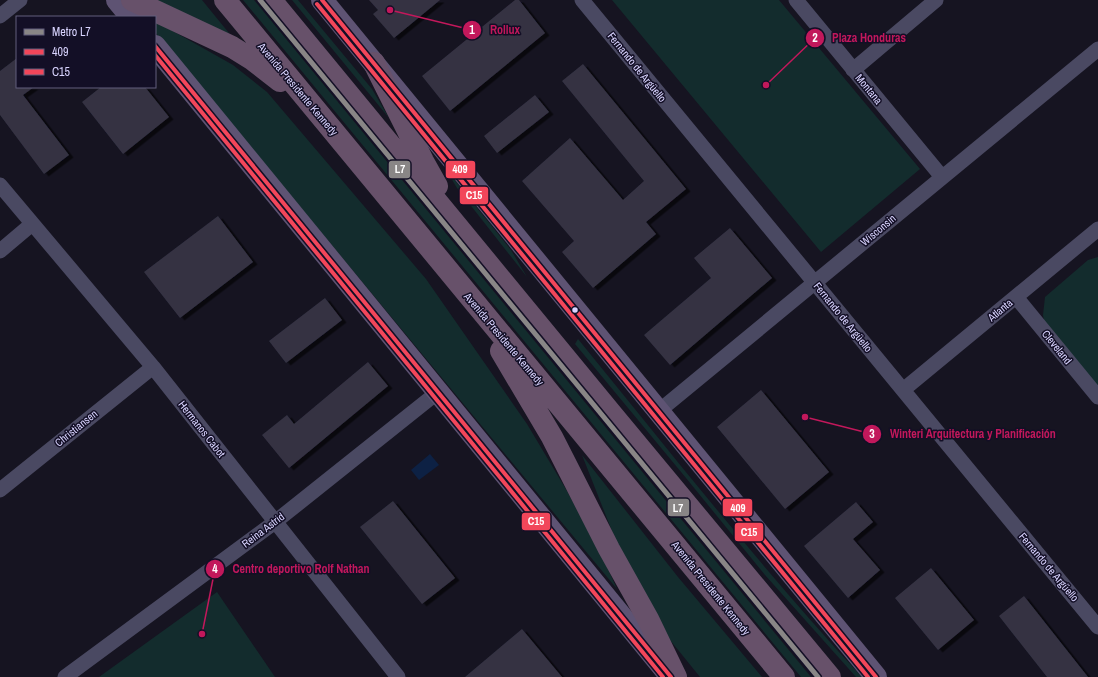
<svg xmlns="http://www.w3.org/2000/svg" width="1098" height="677" font-family="'Archivo Narrow',sans-serif">
<defs>
<filter id="shadow"><feDropShadow dx="4.5" dy="2.5" stdDeviation="0" flood-color="#0009"/></filter>
</defs>
<rect width="100%" height="100%" fill="#161421"/>
<!-- green -->
<path fill="#132c2d" d="M153 0H202L233 38Z
M243 0H254L811 677H801Z
M292 0H298L372 89 389 118Z
M612 0H779L920 169 821 252Z
M155 21 233 65 267 92 426 279 527 424 567 491 602 556 617 589 155 32Z
M445 168 511 250 527 277 457 188Z
M1098 257V387L1044 321 1043 315 1045 297 1088 260Z
M578 339C671 453 762 569 862 677H856L765 575 686 478 575 344Z
M582 455 678 577 762 677H700L670 640 625 564Z
M217 592 275 677H99Z"/>
<!-- water -->
<path fill="#0d2144" d="M430 454 439 465 419 480 411 470Z"/>
<!-- building -->
<path fill="#343243" filter="url(#shadow)" d="M369 0H440L394 38 373 14 378 10Z
M515 0H519L545 33 450 111 422 76Z
M17 58V87H34L23 95 69 155 44 174 0 115V71Z
M583 64 686 189 646 222 656 234 593 288 562 252 574 241 522 181 570 138 623 200 644 181 562 81Z
M101 87H145L169 117 123 154 82 102Z
M535 95 549 112 497 153 484 136Z
M218 216 253 262 180 318 144 272Z
M730 228 772 278 670 365 644 335 711 278 694 258Z
M325 298 342 320 286 363 269 341Z
M368 362 388 386 289 468 262 435 287 415 294 424Z
M761 390 829 472 785 509 717 427Z
M393 501 455 578 422 604 360 527Z
M856 502 873 522 853 539 880 570 848 598 804 546Z
M931 568 974 620 938 650 895 598Z
M1024 596 1088 677H1047L999 616Z
M522 629 562 677H465Z"/>
<g fill="none" stroke-linecap="round" stroke-linejoin="round">
<!-- street -->
<path stroke="#4a4962" stroke-width="15" d="M582 0 1098 627
M796 0 942 177
M0 16 20 0
M853 70 936 0
M0 185 153 367 398 677
M0 251 32 224
M1016 297 1098 397
M903 390 1098 229
M659 411 1098 49
M0 490 153 367
M65 677 275 522 438 392"/>
<!-- primary -->
<path stroke="#5e5373" stroke-width="22" d="M117 0 131 17
M322 0 876 677
M155 46 671 677"/>
<!-- highway -->
<path stroke="#67516a" stroke-width="22" d="M132 0 232 47 253 60 280 81
M225 0 784 677
M271 0 610 412 830 677
M374 63 423 161 437 186
M501 351 552 437 609 549 648 619 676 677"/>
<defs>
<path id="bus-1" d="M322 0 876 677
M155 46 671 677"/>
<path id="bus-2" d="M317 4 868 677
M155 55 663 677"/>
</defs>
<!-- bus-1 casing -->
<use href="#bus-1" stroke="#130f26" stroke-width="7"/>
<!-- bus-2 casing -->
<use href="#bus-2" stroke="#130f26" stroke-width="7"/>
<!-- bus-1 -->
<use href="#bus-1" stroke="#f2465a" stroke-width="4"/>
<!-- bus-2 -->
<use href="#bus-2" stroke="#f2465a" stroke-width="4"/>
<defs>
<path id="metro-1" d="M260 0 818 677"/>
</defs>
<!-- metro-1 casing -->
<use href="#metro-1" stroke="#130f26" stroke-width="8"/>
<!-- metro-1 -->
<use href="#metro-1" stroke="#898686" stroke-width="5"/>
</g>
<!-- markers -->
<circle fill="#d9d4ff" stroke="#130f26" stroke-width="1.5" cx="575" cy="310" r="3.5"/>
<g text-anchor="middle" dominant-baseline="central" stroke-width="3" stroke-linejoin="round" paint-order="stroke">
<!-- street labels -->
<g font-size="11" fill="#d9d4ff" stroke="#130f26">
<text transform="translate(637 67) rotate(51)">Fernando de Argüello</text>
<text transform="translate(298 89) rotate(50)">Avenida Presidente Kennedy</text>
<text transform="translate(869 89) rotate(51)">Montana</text>
<text transform="translate(878 230) rotate(-40)">Wisconsin</text>
<text transform="translate(1000 310) rotate(-40)">Atlanta</text>
<text transform="translate(843 317) rotate(51)">Fernando de Argüello</text>
<text transform="translate(504 339) rotate(50)">Avenida Presidente Kennedy</text>
<text transform="translate(1057 347) rotate(51)">Cleveland</text>
<text transform="translate(76 428) rotate(-39)">Christiansen</text>
<text transform="translate(202 429) rotate(52)">Hermanos Cabot</text>
<text transform="translate(263 530) rotate(-37)">Reina Astrid</text>
<text transform="translate(1049 567) rotate(50)">Fernando de Argüello</text>
<text transform="translate(711 588) rotate(51)">Avenida Presidente Kennedy</text>
</g>
</g>
<!-- callouts -->
<path fill="none" stroke="#c2185b" stroke-width="1.5" d="M390 10L472 30M766 85L815 38M805 417L872 434M202 634L215 569"/>
<g fill="#c2185b" stroke="#130f26" stroke-width="1.5">
<circle cx="390" cy="10" r="4"/>
<circle cx="766" cy="85" r="4"/>
<circle cx="805" cy="417" r="4"/>
<circle cx="202" cy="634" r="4"/>
<circle cx="472" cy="30" r="10"/>
<circle cx="815" cy="38" r="10"/>
<circle cx="872" cy="434" r="10"/>
<circle cx="215" cy="569" r="10"/>
</g>
<g font-size="12" text-anchor="middle" font-weight="bold" fill="#fff">
<text x="472" y="34">1</text>
<text x="815" y="42">2</text>
<text x="872" y="438">3</text>
<text x="215" y="573">4</text>
</g>
<g font-size="12" text-anchor="middle" font-weight="bold" fill="#c2185b" stroke="#130f26" stroke-width="3" stroke-linejoin="round" paint-order="stroke">
<text x="505" y="34">Rollux</text>
<text x="869" y="42">Plaza Honduras</text>
<text x="973" y="438">Winteri Arquitectura y Planificación</text>
<text x="301" y="573">Centro deportivo Rolf Nathan</text>
</g>
<g stroke="#130f26" stroke-width="1.5">
<rect x="388" y="160" width="23" height="19" rx="4" fill="#898686"/>
<rect x="445" y="160" width="31" height="19" rx="4" fill="#f2465a"/>
<rect x="459" y="186" width="30" height="19" rx="4" fill="#f2465a"/>
<rect x="667" y="498" width="23" height="19" rx="4" fill="#898686"/>
<rect x="722" y="498" width="31" height="19" rx="4" fill="#f2465a"/>
<rect x="521" y="512" width="30" height="19" rx="4" fill="#f2465a"/>
<rect x="734" y="522" width="30" height="20" rx="4" fill="#f2465a"/>
</g>
<g font-size="11" text-anchor="middle" font-weight="bold" fill="#fff">
<text x="400" y="173">L7</text>
<text x="460" y="173">409</text>
<text x="474" y="199">C15</text>
<text x="678" y="512">L7</text>
<text x="738" y="512">409</text>
<text x="536" y="525">C15</text>
<text x="749" y="536">C15</text>
</g>
<!-- legend -->
<rect x="16" y="16" width="140" height="72" fill="#130f26" stroke="#625e7d"/>
<rect x="24" y="29" width="20" height="6" fill="#898686" stroke="#625e7d"/>
<text x="52" y="36" font-size="12" fill="#d9d4ff">Metro L7</text>
<rect x="24" y="49" width="20" height="6" fill="#f2465a" stroke="#625e7d"/>
<text x="52" y="56" font-size="12" fill="#d9d4ff">409</text>
<rect x="24" y="69" width="20" height="6" fill="#f2465a" stroke="#625e7d"/>
<text x="52" y="76" font-size="12" fill="#d9d4ff">C15</text>
</svg>
